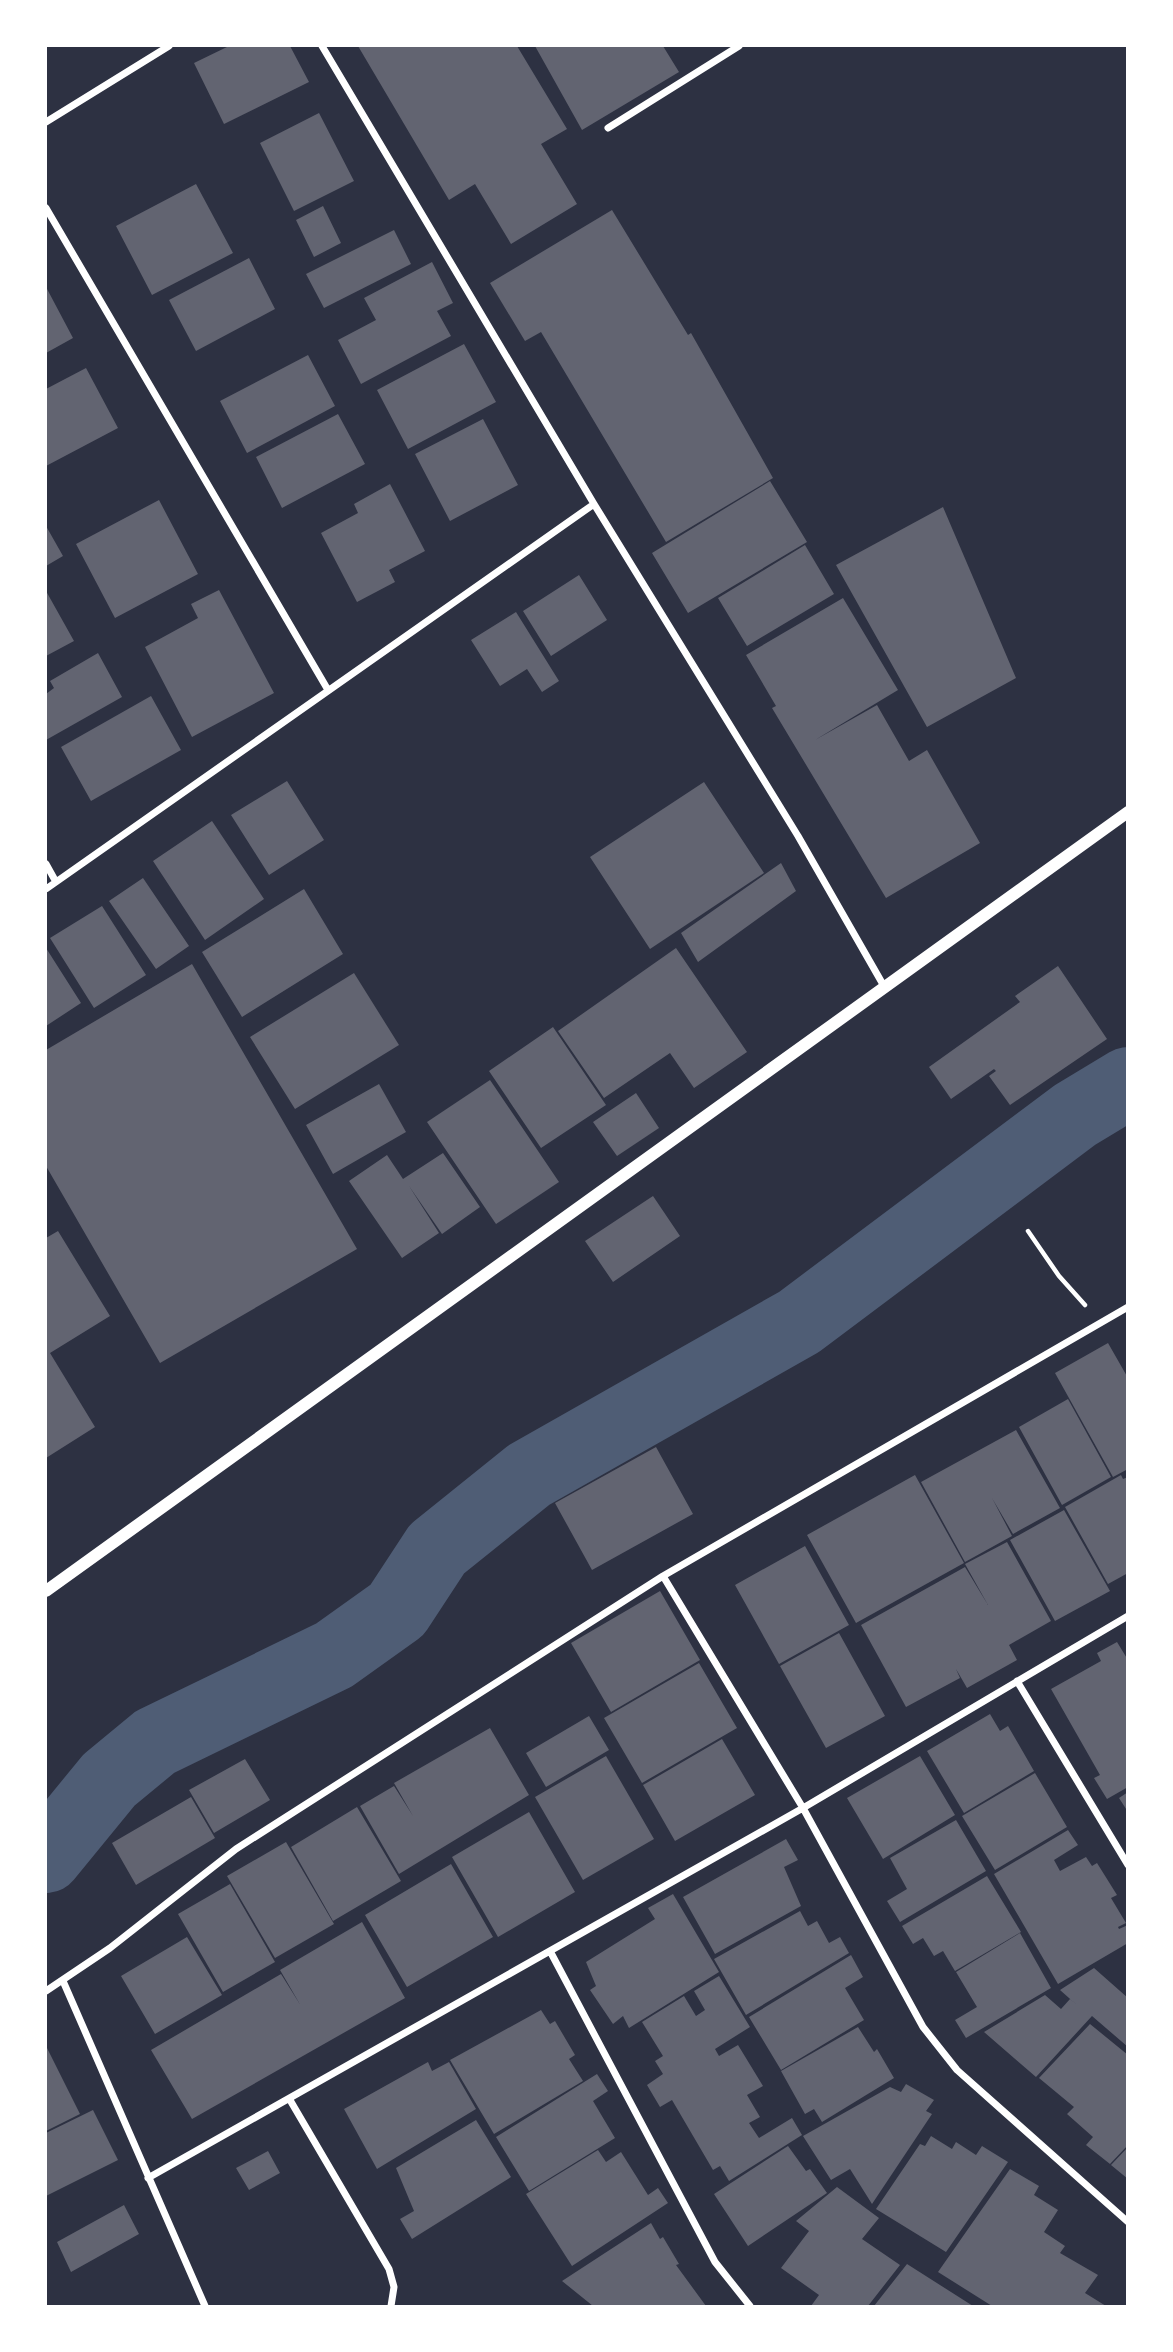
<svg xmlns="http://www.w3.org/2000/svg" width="1173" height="2352" font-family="Commissioner,sans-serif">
<rect width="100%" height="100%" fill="#2d3142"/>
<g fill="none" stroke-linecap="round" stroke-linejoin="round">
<!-- river -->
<path stroke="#4f5d75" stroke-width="72" d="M46 1857 109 1780 155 1742 334 1655 397 1610 437 1549 529 1475 799 1322 1075 1115 1128 1083"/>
</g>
<!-- building -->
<path fill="#626471" d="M229 46H290L309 82 224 124 194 63Z
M358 46H517L567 129 541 144 577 204 511 244 475 184 449 200Z
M535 46H663L679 72 582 130Z
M319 113 354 181 294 211 260 143Z
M196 184 233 253 152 295 116 226Z
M323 206 341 243 314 257 296 220Z
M612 210 688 335 691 333 773 478 666 542 541 332 525 341 490 283Z
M394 230 411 264 324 308 306 274Z
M249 258 275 309 196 351 169 300Z
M432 262 453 303 437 311 451 336 361 384 338 340 376 320 364 298Z
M46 287 73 338 46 353Z
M464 344 496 402 408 449 377 390Z
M308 355 335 406 247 453 220 401Z
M86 368 118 428 46 466V389Z
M338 414 365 464 282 508 256 457Z
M483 419 518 485 450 521 415 454Z
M770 481 807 542 688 613 652 553Z
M390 484 425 551 389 570 395 582 357 602 321 533 358 513 354 504Z
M159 500 198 574 115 618 76 544Z
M943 507 1016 678 927 727 836 565Z
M46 526 63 556 46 566Z
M805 545 834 594 747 646 718 598Z
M579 575 607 620 551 656 523 611Z
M219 590 274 693 192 737 145 647 198 618 191 604Z
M46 591 74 641 46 656Z
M843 598 898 690 815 740 877 705 909 761 927 750 980 843 886 898 772 708 776 706 746 655Z
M516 612 559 681 542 692 527 669 500 686 471 640Z
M98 653 122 697 46 740V694L54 688 50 681Z
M151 696 181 750 91 801 61 747Z
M287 781 324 840 269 875 231 815Z
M704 782 764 873 650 949 590 857Z
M212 821 264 899 205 940 153 861Z
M781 863 796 891 698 962 681 933Z
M143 878 189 946 156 969 109 901Z
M304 889 343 954 242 1017 202 952Z
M102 906 146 975 94 1008 50 938Z
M46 948 81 1003 46 1026Z
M676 948 747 1052 694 1088 670 1053 604 1098 558 1031Z
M192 964 357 1249 160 1363 46 1166V1050Z
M1058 966 1107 1039 1010 1105 989 1076 996 1071 994 1069 951 1099 929 1067 1020 1002 1015 996Z
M354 973 399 1045 295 1109 250 1037Z
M553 1027 606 1105 541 1148 489 1071Z
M490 1080 559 1182 496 1224 427 1122Z
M379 1084 406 1132 333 1174 306 1125Z
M636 1093 659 1128 617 1156 593 1122Z
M443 1153 480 1207 442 1234 409 1186 439 1233 402 1258 349 1181 387 1155 403 1179Z
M653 1196 680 1236 613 1282 585 1241Z
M58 1231 110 1316 50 1353 95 1427 46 1458V1238Z
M1108 1343 1128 1378V1469L1113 1477 1055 1373Z
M1068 1399 1111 1477 1062 1505 1019 1427Z
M1016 1430 1060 1508 1013 1534 992 1498 1012 1536 965 1562 921 1482Z
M656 1447 693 1514 592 1570 555 1503Z
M915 1475 964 1563 856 1623 807 1535Z
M1121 1475 1123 1479 1128 1477V1573L1108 1584 1065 1507Z
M1064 1510 1110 1591 1055 1621 1010 1540Z
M1007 1542 1051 1621 1009 1645 1017 1660 967 1688 956 1669 960 1678 906 1707 861 1625 965 1567 988 1605 965 1564Z
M805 1546 849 1625 779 1664 735 1585Z
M660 1591 700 1660 611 1712 571 1643Z
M839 1633 885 1716 826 1748 780 1666Z
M1117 1642 1128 1660V1787L1107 1799 1094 1778 1100 1775 1051 1689 1101 1661 1097 1653Z
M699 1663 737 1728 642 1783 604 1718Z
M990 1714 1000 1731 1008 1726 1034 1771 964 1813 927 1751Z
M589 1716 609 1750 546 1787 526 1753Z
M490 1728 529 1795 399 1874 360 1806 394 1786 413 1816 394 1783Z
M722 1739 755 1795 675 1841 643 1785Z
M606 1756 654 1839 583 1880 535 1797Z
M920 1756 955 1815 883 1859 847 1798Z
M245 1759 270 1800 214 1833 189 1790Z
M1035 1773 1067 1827 995 1870 962 1816Z
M1128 1792V1812L1119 1798Z
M191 1797 215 1838 136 1885 112 1843Z
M357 1807 401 1881 333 1921 291 1847Z
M529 1812 575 1892 498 1937 452 1857Z
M956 1820 986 1871 900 1922 887 1901 907 1889 890 1858Z
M1068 1830 1078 1845 1054 1860 1060 1871 1086 1857 1092 1866 1097 1863 1117 1895 1111 1898 1126 1923 1118 1927 1119 1929 1128 1925V1943L1058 1984 994 1874Z
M786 1839 798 1860 784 1867 801 1906 715 1954 683 1897Z
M286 1842 334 1924 275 1958 227 1876Z
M451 1864 493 1937 407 1987 365 1915Z
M987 1876 1021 1932 955 1971 943 1951 934 1956 923 1938 913 1944 902 1926Z
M230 1884 275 1962 223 1992 178 1914Z
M673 1894 719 1972 629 2028 623 2016 613 2024 590 1990 596 1986 586 1962 655 1919 648 1908Z
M800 1911 808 1926 817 1921 829 1943 840 1937 849 1953 746 2015 714 1959Z
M362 1922 405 1998 192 2119 151 2050 281 1974 301 2006 280 1970Z
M1020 1933 1051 1988 966 2038 955 2020 977 2007 956 1972Z
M187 1937 222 1995 155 2034 121 1976Z
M851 1955 863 1977 845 1988 864 2020 781 2070 749 2017Z
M1094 1968 1128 1998V2047L1092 2016 1036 2077 984 2032 1045 1995 1061 2009 1070 1999 1078 2006 1060 1990Z
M719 1976 750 2027 715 2049 719 2056 738 2045 763 2086 747 2095 760 2117 749 2123 759 2138 792 2118 802 2135 729 2181 720 2166 713 2170 672 2100 660 2107 647 2085 663 2074 655 2061 663 2056 642 2022 684 1996 696 2016 705 2010 694 1991Z
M541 2010 550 2024 555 2021 575 2055 569 2059 583 2081 494 2134 450 2060Z
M1090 2024 1128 2055V2145L1110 2164 1086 2145 1093 2137 1067 2114 1074 2107 1039 2078Z
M858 2027 874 2052 877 2049 894 2078 822 2122 814 2109 805 2114 781 2071Z
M46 2046 80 2114 46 2131Z
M428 2062 432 2071 449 2062 476 2109 377 2169 344 2109Z
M597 2074 608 2091 593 2101 615 2138 529 2191 496 2137Z
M906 2084 934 2100 926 2111 932 2114 872 2204 850 2169 831 2180 803 2136 890 2087 901 2092Z
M93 2110 118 2160 46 2196V2133Z
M476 2120 511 2177 412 2239 400 2219 414 2211 396 2168Z
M931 2136 952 2149 956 2142 976 2155 982 2146 1008 2162 946 2252 876 2209 920 2144 925 2146Z
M788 2146 806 2171 810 2169 827 2193 748 2246 714 2194Z
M1128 2147V2179L1111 2165Z
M598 2150 606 2162 621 2152 648 2195 658 2188 668 2203 572 2266 526 2194Z
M268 2151 280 2173 249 2190 236 2168Z
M1010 2169 1039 2186 1034 2195 1058 2210 1044 2232 1065 2246 1060 2253 1098 2275 1085 2293 1106 2306H992L938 2272Z
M837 2187 879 2218 862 2239 900 2265 868 2306H811L819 2295 781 2268 809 2231 796 2221Z
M124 2205 139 2234 71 2272 57 2242Z
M651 2223 660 2239 663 2237 679 2264 676 2265 706 2306H593L562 2281Z
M907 2264 973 2306H874Z"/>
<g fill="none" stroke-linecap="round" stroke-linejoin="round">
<!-- path -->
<path stroke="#fff" stroke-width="4.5" d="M1028 1231 1059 1276 1085 1305"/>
<!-- minor -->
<path stroke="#fff" stroke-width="7" d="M322 46 594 504 798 836 885 988
M46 122 169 46
M608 128 739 46
M46 208 328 690
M46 864 56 882
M46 889 594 504
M663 1576 803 1808 923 2027 957 2070 1128 2222
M1017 1681 1128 1865
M550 1951 715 2262 750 2306
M63 1981 205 2306
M46 1991 110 1948 236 1849 663 1576 1128 1307
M290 2100 389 2269 394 2287 391 2306
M148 2178 803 1808 1128 1616"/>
<!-- tertiary -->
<path stroke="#fff" stroke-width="12" d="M46 1591 1128 812"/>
</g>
<!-- border -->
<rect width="1173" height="2352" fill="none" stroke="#ffffff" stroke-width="94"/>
</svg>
